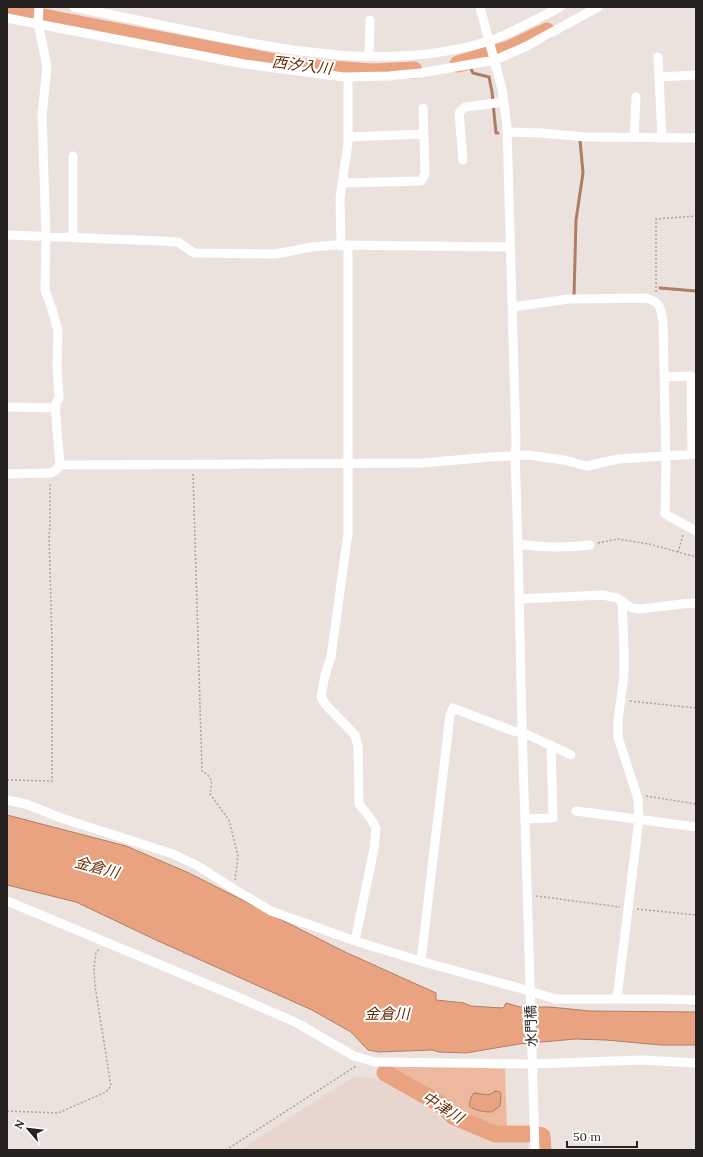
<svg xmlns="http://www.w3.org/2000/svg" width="703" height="1157" font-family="Lora,'Noto Sans JP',serif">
<rect width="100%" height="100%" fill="#ece2dd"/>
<!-- built -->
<path fill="#e7d6cd" d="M353 1077 374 1078 434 1111 448 1125 494 1142 527 1140 528 1150H240Z"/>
<!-- green -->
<path fill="#edb89e" d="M387 1067H465L505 1069 507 1131 491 1128 468 1121 452 1111 441 1102 389 1073Z"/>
<!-- water -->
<path fill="#eaa381" stroke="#af7c64" d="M7 815 126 846 189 873 345 952 436 993V1000L464 1003 471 1006 502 1008 504 1007 506 1003 520 1007H550L590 1011 696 1012V1045H661L606 1040 576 1039 519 1044 466 1053 439 1052 432 1050 379 1052 368 1050 351 1032 312 1010 156 940 76 902 7 885Z
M495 1091 500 1092 501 1094 500 1106 492 1112C484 1112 476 1111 469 1106L471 1097 474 1093C482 1093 489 1098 495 1091Z"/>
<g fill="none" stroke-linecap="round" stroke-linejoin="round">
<!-- stream -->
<path stroke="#af7c64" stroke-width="3" d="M471 69 473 73 489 77 492 92 496 133H498
M660 288 696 291
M574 297 576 220 583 173 580 140 578 139"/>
<!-- river -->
<path stroke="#eaa381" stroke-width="17" d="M7 10 301 67 373 72 414 70
M458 64 509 49 547 31
M385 1073 440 1104 454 1117 495 1134H529
M539 1135 542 1136 543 1150"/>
<!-- path -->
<path stroke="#aaa29e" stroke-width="1.5" stroke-dasharray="2 2" stroke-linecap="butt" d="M656 292V219L696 216
M193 474 202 771C214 779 212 781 210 794L229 820 238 856 235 880
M683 535 678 552 696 557
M598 543 618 539 649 544 678 552
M630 701 696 708
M7 780 52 781V642L49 534 50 528V483
M646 796 696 804
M536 896 620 907
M637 909 696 915
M7 1111 58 1113 106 1092 111 1086 95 986 94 967 96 953 99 949
M226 1150 356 1066"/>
<!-- minor -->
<path stroke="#fff" stroke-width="9" d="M39 7 38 23 47 66 42 116 46 235 45 290 52 309 58 331 57 365 59 398 55 405 60 465
M74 7C114 15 155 24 195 32 291 52 393 71 489 41 496 39 504 35 511 32 527 24 544 16 560 7
M480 7 502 89 507 126 516 443 515 456C520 577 520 698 525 819 528 929 532 1040 535 1150
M7 18 244 64 344 77 389 76 421 73 495 60 525 47 598 7
M369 56 370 20
M658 57 662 138
M659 77 696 75
M507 132 541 133 586 137 696 138
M348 137 424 134
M634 137 636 97
M463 160 459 113 465 107 504 102
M342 183 421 181 425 174 423 108
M7 235 162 241 178 242 194 253 275 254 312 247 336 245 510 247
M73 237V156
M341 246 340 199 348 143V77
M348 246V533L331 657 325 675 321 697 326 705 355 735 358 746 359 804 371 819 376 828 374 849 355 941
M512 307 569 299 646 298C661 303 660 307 663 322L666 463 665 514 696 531
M664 377 691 376 692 454
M7 407 56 408
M7 474 51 473 56 470 60 465 422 463 491 457 528 455 564 460 587 466 618 459 696 454
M518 544C544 548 564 548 590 545
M519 599 603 595 617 598 632 608 640 609 682 604 696 603
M7 800 26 804 61 818 173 854 198 866 234 889 271 911 355 941 427 963 530 991 555 999H660L696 1000
M576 811 696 827
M525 819 553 818 551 745
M7 901 240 998 297 1023 354 1056 375 1062 533 1064 641 1060 696 1063
M421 961 450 715 453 708 513 731 522 732 571 755
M617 998 639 819 638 799 618 737V720L624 676V649L622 601"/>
</g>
<g text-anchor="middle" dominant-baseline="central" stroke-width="4" stroke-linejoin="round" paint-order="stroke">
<!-- street labels -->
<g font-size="14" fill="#262220" stroke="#fff">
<text transform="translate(531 1026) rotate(-92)">水門橋</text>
</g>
<!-- water labels -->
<g font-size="15" font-style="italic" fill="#682a02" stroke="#fff">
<text transform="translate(302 65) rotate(7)">西汐入川</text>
<text transform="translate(97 867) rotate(15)">金倉川</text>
<text x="387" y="1013">金倉川</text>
<text transform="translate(443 1107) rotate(32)">中津川</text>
</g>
</g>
<!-- border -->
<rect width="703" height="1157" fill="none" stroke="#262220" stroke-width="16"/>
<!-- north arrow -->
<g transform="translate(28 1129) rotate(298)" stroke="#ffffff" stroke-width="3" paint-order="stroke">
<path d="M0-3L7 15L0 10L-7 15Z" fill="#262220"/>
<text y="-6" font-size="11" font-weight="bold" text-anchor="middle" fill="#262220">N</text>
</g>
<!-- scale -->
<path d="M567 1141v6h70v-6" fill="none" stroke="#262220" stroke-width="2"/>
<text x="573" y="1141" font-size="12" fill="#262220" stroke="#ffffff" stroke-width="3" paint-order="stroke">50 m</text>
</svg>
